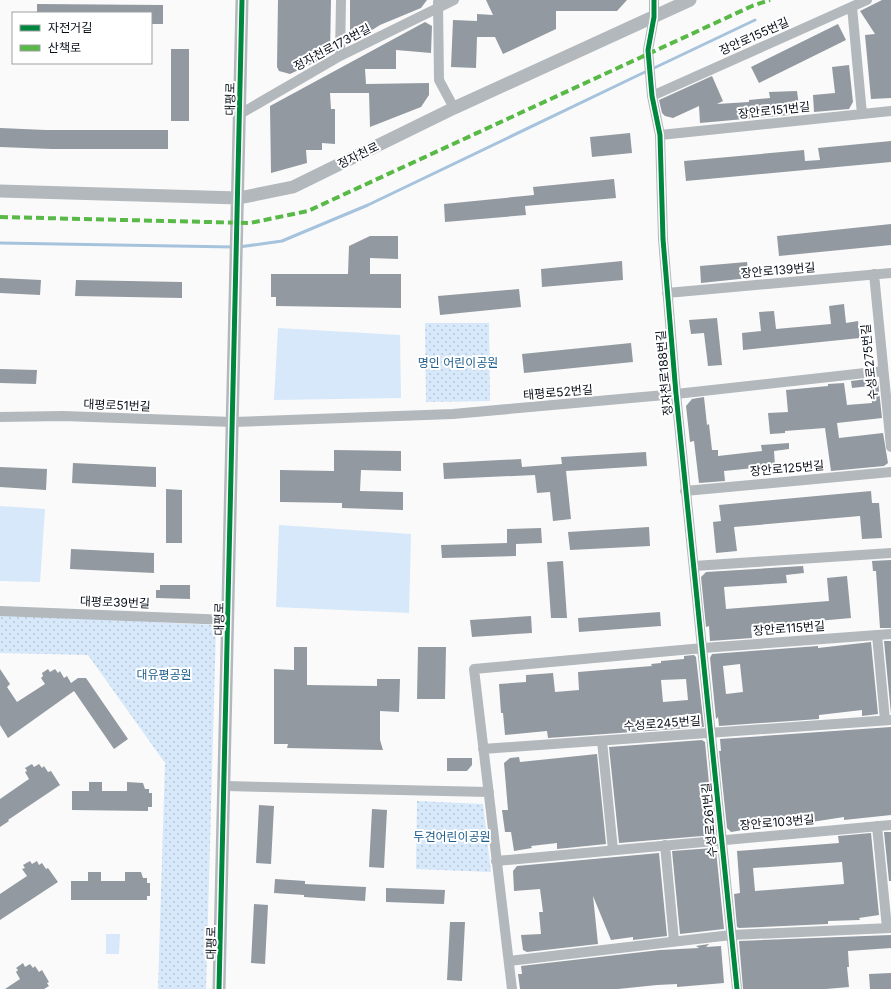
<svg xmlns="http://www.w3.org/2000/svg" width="891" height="989" font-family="Inter,'Noto Sans KR',sans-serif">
<defs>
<pattern id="park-dots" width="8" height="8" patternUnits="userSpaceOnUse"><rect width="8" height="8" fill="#d6e8f9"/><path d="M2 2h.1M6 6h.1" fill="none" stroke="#b6c6d5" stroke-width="1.8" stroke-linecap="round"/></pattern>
</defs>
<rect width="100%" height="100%" fill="#fafafa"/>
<!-- green -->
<path fill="#d6e8f9" d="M278 328 400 335 401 398 274 400Z
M0 506 45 509 40 582 0 581Z
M279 525 411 534 409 613 276 607Z
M106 934H120L119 954H106Z"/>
<!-- park -->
<path fill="url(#park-dots)" d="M425 323H489L490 401 426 402Z
M0 615 216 625 206 989H158L165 763 88 655 0 653Z
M417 801 483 804 491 872 416 869Z"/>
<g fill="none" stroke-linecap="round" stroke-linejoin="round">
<!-- stream -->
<path stroke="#a6c3dd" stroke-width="3" d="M652 69 755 20
M0 243 233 247
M239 247 282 241 368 205 647 71"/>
</g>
<!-- building -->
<path fill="#9299a0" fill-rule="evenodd" d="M278 0H331L330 54 322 55V59L290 74 279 71 277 67Z
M350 0H427L421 8 380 25 361 37 350 32Z
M486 0H627L617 11H556V29L503 54 495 37H477L476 68 451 67 453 20 477 21V14L493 15Z
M882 0H891V98L871 99 865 35 875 34 860 11Z
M37 4 163 5V24H151V13H37Z
M425 22 432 26 431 53 396 50V69H365L366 84 429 83V95L421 107 370 127 369 93H330L331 109H335V144L322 143V150H306L307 163 271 173 270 106Z
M838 24 846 40 759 83 751 67Z
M171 49H189V121H171Z
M849 65 853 102 849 109 814 112 813 95 835 93 832 67Z
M712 76 723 101 717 104 749 102V100L770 98 769 92 797 91 800 114 700 123 699 106 673 118 665 116 662 113 659 100Z
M0 128 46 130H168V149H52L0 147Z
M630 133 632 153 592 157 590 137Z
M891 141V162L686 181 684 161 804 150 805 161 820 160 818 148Z
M614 179 616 198 525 206 526 215 445 222 444 204 534 195 533 187Z
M891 224V245L779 256 777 236Z
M370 236H398V259L370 258V274H401V308L276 306V297H271V274H348L349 246Z
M622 261 623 280 542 287 541 269Z
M747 262 749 278 701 283 700 266Z
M0 278 41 280 40 295 0 293Z
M76 280 182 282V298L75 296Z
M519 289 521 307 440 315 438 296Z
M844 304 846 323 858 321 860 338 743 350 742 333 761 331 759 312 774 311 776 329 831 324 829 306Z
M717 318 722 365 708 366 704 333 691 334 689 320Z
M631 343 633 362 524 373 522 354Z
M0 369 37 370 36 384 0 383Z
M875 378 878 381 882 418 837 423 839 438 883 433 888 463 884 466 831 471 825 428 785 431V433L770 434 768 413 788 412 786 390 828 386V384L844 383 847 405 872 403 870 386 852 388 851 381Z
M704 397 707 425 709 424 712 450H718V456L762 451 761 445 789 443V449L774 451 775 466 724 471 725 481 699 483 694 441 690 442 686 406 692 399Z
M334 450 401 451V471L361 470 360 491 403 492V510L342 508V503L280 502V470L334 471Z
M646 452 647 466 566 471 571 519 553 521 550 492 537 493 535 475 444 479 443 463 521 459 522 467 562 464 561 457Z
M73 463 156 467V487L72 483Z
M0 467 47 469 46 490 0 487Z
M166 489 182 490V543H166Z
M871 491 872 503H879L882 538 862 539 860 516 734 527 737 551 716 553 713 522 721 521 719 505Z
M649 527 650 546 570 550 568 532Z
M541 528 542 543 516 544V556L442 558 441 545 507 543V529Z
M71 549 154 553V573L70 569Z
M891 560V628H880L876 571H873L872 561Z
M563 561 567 618H551L547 562Z
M803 566 804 573 786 575 787 583 724 587 726 609 829 601 827 578 847 576 851 618 751 627 752 638 710 641 709 626 706 627 701 577 706 572Z
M160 585H190V599L156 598V590H160Z
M660 612 661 626 579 632 578 618Z
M531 616 532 633 472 637 470 620Z
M884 641H891V714Z
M871 642 878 714 862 716V710L819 715V719L719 726 718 717 716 719 710 658 712 654 818 646V648ZM740 664 743 692 726 694 723 666Z
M294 647H307V685L377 686V679H400L399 712 380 711V740L383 750 287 748 288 744H274V669L294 670Z
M418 647H446L445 699H417Z
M694 655 696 657 704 727 548 738 547 731 505 735 503 713H501L499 684 526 682V675L553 673 555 692 579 690 578 672 652 666 651 664 661 663V661L684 659V656ZM686 679 688 700 663 702 661 680Z
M0 669 10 684 7 687 17 702 45 684 41 678 43 676 42 673 48 669 50 672 55 669 58 673 60 671 64 678 67 676 71 683 78 678H86L128 739 114 749 74 691 8 738 0 725Z
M891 727V815L844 820V817L805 823H785L731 832 727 828 719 751H721L720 739Z
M702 740 705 742 714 835 619 843 609 747Z
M597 754 606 844 557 849V843L531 846 532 848 514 851 511 832H505L502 810H508L504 763 510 758 519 757 520 762Z
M447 758H472V765L467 771H447Z
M32 764 34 767 39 764 42 768 44 766 48 772 51 771 60 785 8 820 9 821 0 827V799L29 779 25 772 27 771 25 768Z
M89 782H102V791H127V782L143 783 145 789H149V793H152V807H148V811L72 810V791H89Z
M259 805 274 806 271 864 256 863Z
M372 809 387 810 384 868 369 867Z
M884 832H891V881H889Z
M871 833 879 915 859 918 860 920 828 921V924L739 928 737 927 734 894 740 893 737 851 839 843 838 836ZM842 862 844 884 755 891 753 868Z
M713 848 716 850 724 929 680 934 672 851Z
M659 853 667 936 633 940V937L611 940 593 896 598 944 527 952 523 950 521 935 541 934 539 912H543L540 889 514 891 513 871 517 866Z
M30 861 32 864 37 861 39 865 42 863 46 869 48 868 58 882 0 920V894L27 876 22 869 25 868 23 865Z
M88 872H101V881H125V872H141L143 878H147V883H150V896H147V900H71V881H88Z
M275 879 305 881V884L366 887 365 901 304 897V895L274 893Z
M386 888 445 890 444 904 386 902Z
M254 904 268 905 265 964 251 963Z
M450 922H465L462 981 447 980Z
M891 935V948L848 951 849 967H847L849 987 826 989H743L739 941Z
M709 944 706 947 721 946 724 983 677 987V984L657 985 618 989H520L518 974H522L521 966 660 950 699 948 696 946Z
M23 963 25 967 30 964 33 968 35 966 39 972 42 970 49 982 47 983 49 986 44 989H5L20 979 16 972 18 970 16 968Z
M891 973V989H870L869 974Z"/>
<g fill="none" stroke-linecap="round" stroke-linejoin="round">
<!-- minor -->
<path stroke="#b3b8bc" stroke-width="10" d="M654 0V17L648 50 652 96 660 135 663 239 676 394 737 989
M438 2 439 80 454 108
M852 7 862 114
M340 56 341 0
M652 96 867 0
M240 114 340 56 454 0
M660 135 891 111
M874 274 891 447
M667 293 891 273
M0 417 63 416 233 422 453 414 676 394 883 371
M685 491 891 472
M694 566 891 553
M0 611 229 620
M877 635 885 720
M602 741 613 850
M483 749 891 720
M225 786 489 792
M877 826 887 928
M665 845 674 941
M496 861 891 825
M509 961 731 935 891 928
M512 989 474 669 703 648 891 634"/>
<!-- tertiary -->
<path stroke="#b3b8bc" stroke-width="13" d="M0 191 239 198 293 187 454 108 690 0
M219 989 242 0"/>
<!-- quiet -->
<path stroke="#58b947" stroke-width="4" stroke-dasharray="8 4" stroke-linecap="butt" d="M0 217 250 223 308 211 752 6 770 0"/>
<defs>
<path id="cycleway" d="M654 0V17L648 50 652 96 660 135 663 239 676 394 737 989
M219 989 242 0"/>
</defs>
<!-- cycleway casing -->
<use href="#cycleway" stroke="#fff" stroke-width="8"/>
<!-- cycleway -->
<use href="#cycleway" stroke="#00873e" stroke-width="5"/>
</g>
<g text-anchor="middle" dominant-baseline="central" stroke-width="4" stroke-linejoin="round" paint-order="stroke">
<!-- street labels -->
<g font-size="12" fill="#060e16" stroke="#fff">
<text transform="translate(754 36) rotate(-24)">장안로155번길</text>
<text transform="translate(332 47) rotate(-28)">정자천로173번길</text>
<text transform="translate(230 99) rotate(-89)">대평로</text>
<text transform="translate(774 110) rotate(-6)">장안로151번길</text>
<text transform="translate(358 155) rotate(-26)">정자천로</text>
<text transform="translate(778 270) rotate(-5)">장안로139번길</text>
<text transform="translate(869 362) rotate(-96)">수성로275번길</text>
<text transform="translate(664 373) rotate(-95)">정자천로188번길</text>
<text transform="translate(558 392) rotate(-5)">태평로52번길</text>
<text transform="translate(117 405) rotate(2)">대평로51번길</text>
<text transform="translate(787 468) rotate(-5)">장안로125번길</text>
<text transform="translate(115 602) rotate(2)">대평로39번길</text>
<text transform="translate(219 619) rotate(-89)">대평로</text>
<text transform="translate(789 628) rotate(-4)">장안로115번길</text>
<text transform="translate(662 723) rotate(-4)">수성로245번길</text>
<text transform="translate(709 820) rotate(-95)">수성로261번길</text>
<text transform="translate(777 822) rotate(-5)">장안로103번길</text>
<text transform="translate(211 943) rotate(-89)">대평로</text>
</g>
<!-- park labels -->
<g font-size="12" fill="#1a5b8a" stroke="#fff">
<text x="458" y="362">명인 어린이공원</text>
<text x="164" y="674">대유평공원</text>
<text x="452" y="836">두견어린이공원</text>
</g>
</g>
<!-- legend -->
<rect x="12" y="12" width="140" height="52" fill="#ffffff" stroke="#9b9fa2"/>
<rect x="20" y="25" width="20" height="6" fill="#00873e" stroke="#9b9fa2"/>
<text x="48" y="32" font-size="12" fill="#060e16">자전거길</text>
<rect x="20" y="45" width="20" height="6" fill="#58b947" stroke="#9b9fa2"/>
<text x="48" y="52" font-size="12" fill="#060e16">산책로</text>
</svg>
